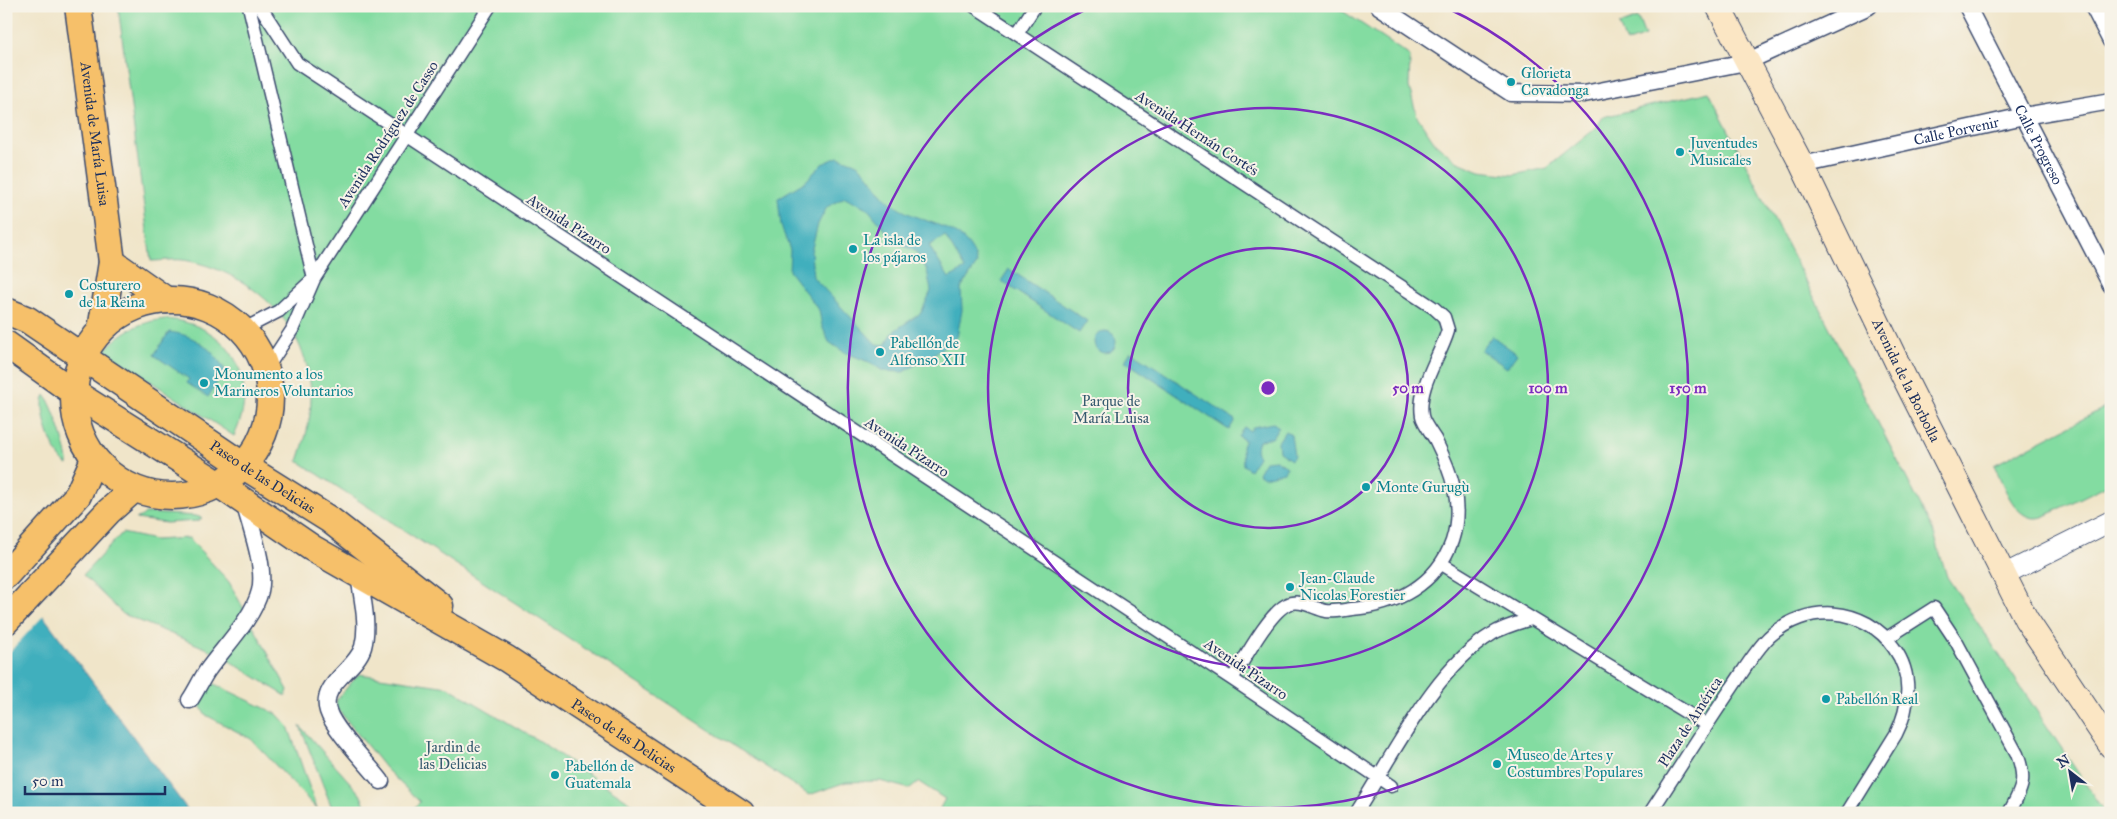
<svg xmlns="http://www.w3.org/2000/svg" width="2117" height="819" font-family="'IM FELL Great Primer',serif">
<rect width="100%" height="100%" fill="#f7f3e8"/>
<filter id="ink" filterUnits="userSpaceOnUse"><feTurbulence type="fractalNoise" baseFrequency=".02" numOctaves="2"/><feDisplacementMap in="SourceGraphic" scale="10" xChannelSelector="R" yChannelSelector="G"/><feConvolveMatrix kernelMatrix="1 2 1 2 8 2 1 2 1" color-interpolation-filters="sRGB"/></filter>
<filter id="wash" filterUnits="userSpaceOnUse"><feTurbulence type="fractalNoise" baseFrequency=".0096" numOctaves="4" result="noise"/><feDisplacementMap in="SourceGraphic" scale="20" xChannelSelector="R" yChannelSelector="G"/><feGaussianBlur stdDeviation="1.12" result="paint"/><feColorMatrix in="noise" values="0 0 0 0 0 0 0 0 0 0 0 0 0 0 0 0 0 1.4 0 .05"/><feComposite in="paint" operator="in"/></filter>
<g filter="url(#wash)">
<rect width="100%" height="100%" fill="#f0e5c9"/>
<!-- green -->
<path fill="#83dca1" stroke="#4f8680" d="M118 6H1335L1410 56 1409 87 1417 116 1435 143 1456 161 1480 171 1513 175 1547 168 1596 128 1603 117 1709 92 1933 530 1947 577 2105 813H944L940 808 945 799 919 782 910 789 880 781 846 782 809 795 298 461C305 440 311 420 311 398 311 328 254 274 189 261 177 258 163 261 151 261Z
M1638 18 1645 36 1626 43 1619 25Z
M165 319C229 323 262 379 234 436L104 351C121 332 139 322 165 319Z
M45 395C52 402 70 456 68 465 54 459 37 408 45 395Z
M2104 408 2111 421V483L2043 517C2015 525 2004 485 1994 465Z
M148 513 196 516 202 518 198 521 166 523 136 519Z
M122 533 155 540 189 538 229 582 288 690 286 696 215 652 123 614 83 575Z
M359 674 448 687 539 741 646 813H409L420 802 386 769 336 707 337 699Z
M208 681 277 714 288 726 317 809 251 739 206 715 199 704V695Z
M300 726 360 794 369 813H334Z"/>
<!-- water -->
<path fill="#41afbd" stroke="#2e6f8e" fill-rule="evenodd" d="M838 157C845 160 857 162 862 168 874 180 880 195 894 205 922 226 969 223 977 264L961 288 962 310 957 337 931 356 903 372 883 371 871 363 844 352 829 342 822 326 819 310 789 271 790 250 781 226 778 198 806 181 822 164ZM845 197 867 208 895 242 915 251 927 270 931 291 921 313 894 331 885 345 876 344 813 277 811 252 818 224 827 207ZM945 236 965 269 949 278 929 246Z
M1009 269 1087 321 1079 333 1001 281Z
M1094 342a11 11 0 1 1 22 0a11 11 0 1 1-22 0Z
M169 332C195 335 212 348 225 370L208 397 187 383 189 379 154 355Z
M1492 336 1517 354 1507 368 1481 350Z
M1131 351 1235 420 1229 430 1125 361Z
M1273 423 1279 427 1272 438H1267L1259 441 1256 449 1258 457 1250 470 1243 465 1242 446 1245 440 1238 436 1244 427 1250 431 1253 427Z
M1285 431 1291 435 1294 456 1291 460 1279 452 1278 442Z
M1276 460 1287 467 1284 472 1264 477 1258 473 1265 461Z
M6 566 190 813H6Z"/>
<!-- pier -->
<path fill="#f0e5c9" d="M6 564 44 615 6 656Z"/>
</g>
<g filter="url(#ink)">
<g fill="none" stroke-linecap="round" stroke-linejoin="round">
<defs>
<path id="pedestrian" d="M249 6 314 279
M260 6 297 63 1232 679 1391 786
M974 6 1434 308 1444 317 1448 330C1440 357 1417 387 1422 416 1423 422 1431 433 1435 439 1451 471 1464 504 1452 541 1437 584 1396 606 1352 609 1344 610 1334 612 1326 611 1313 608 1299 598 1286 605 1268 615 1244 660 1232 679
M1017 34 1035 6
M244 329 279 311 310 282
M267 368 292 330 314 279 490 6
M1442 564 1707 725
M1887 638 1934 608 1956 641 2017 754C2027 780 2022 789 2009 813
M1356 813C1393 756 1434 669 1492 634 1503 627 1518 623 1531 619
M1650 813C1677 772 1703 730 1731 689 1743 672 1754 652 1769 637 1806 602 1865 606 1894 648 1913 674 1910 707 1896 734L1847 813"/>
<g id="minor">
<path d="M1379 6 1511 93 1584 94 1746 62 1869 6"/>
<path id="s1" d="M1967 6 2111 285"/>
<path d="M2093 6 2111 41"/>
<path id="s2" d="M1802 165 2024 116 2111 101"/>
<path d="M359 575C362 598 369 624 363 647 356 670 319 684 328 711 334 730 368 764 381 781"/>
<path d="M190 700C196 691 201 680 207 671 223 648 253 619 260 591 266 566 250 526 244 502"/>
</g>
<path id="tertiary" d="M2003 575 2111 521"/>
<g id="secondary">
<path id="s3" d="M1718 6 1802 165 1904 377 2026 619 2111 746"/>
</g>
<g id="primary">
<path id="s4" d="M78 6 112 262 101 330"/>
<path d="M112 262 166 300"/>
<circle cx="172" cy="398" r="98"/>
<path id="s5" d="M6 311 28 320 244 466 330 520 440 606"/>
<path id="s6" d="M6 344 73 392 220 485 312 548 507 659 741 813"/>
<path d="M6 575 78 495 94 459"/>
<path d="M6 621 108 512 134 489"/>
</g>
</defs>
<!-- pedestrian casing -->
<use href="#pedestrian" stroke="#3b4a6e" stroke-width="15"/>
<!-- minor casing -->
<use href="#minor" stroke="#3b4a6e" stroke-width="19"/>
<!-- tertiary casing -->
<use href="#tertiary" stroke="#3b4a6e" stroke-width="22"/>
<!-- secondary casing -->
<use href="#secondary" stroke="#3b4a6e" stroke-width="26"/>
<!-- primary casing -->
<use href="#primary" stroke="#3b4a6e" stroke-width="29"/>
<!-- pedestrian -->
<use href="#pedestrian" stroke="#fff" stroke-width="12"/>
<!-- minor -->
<use href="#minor" stroke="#fff" stroke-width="16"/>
<!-- tertiary -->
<use href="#tertiary" stroke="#fff" stroke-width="20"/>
<!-- secondary -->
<use href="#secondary" stroke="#fbe6c4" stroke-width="24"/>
<!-- primary -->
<use href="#primary" stroke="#f6c06b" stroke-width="26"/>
</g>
</g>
<!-- distance rings -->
<g fill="none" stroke="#7b2cbf" stroke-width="2.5">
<circle cx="1268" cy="388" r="140"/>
<circle cx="1268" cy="388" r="280"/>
<path d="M1445 7A420 420 0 1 1 1091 7"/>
</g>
<!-- markers -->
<g fill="#0f9aa8" stroke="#f7f3e8" stroke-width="2">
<circle cx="1511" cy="82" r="5"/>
<circle cx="1680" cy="152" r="5"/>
<circle cx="853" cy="249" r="5"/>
<circle cx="69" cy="294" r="5"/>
<circle cx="880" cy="352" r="5"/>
<circle cx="204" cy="383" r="5"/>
<circle cx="1366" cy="487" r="5"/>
<circle cx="1290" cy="587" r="5"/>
<circle cx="1826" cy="699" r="5"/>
<circle cx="1497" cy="764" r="5"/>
<circle cx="555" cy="775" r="5"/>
</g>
<g text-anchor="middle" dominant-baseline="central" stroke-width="4" stroke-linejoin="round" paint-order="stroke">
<!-- culture labels -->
<g font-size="15" fill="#0d838f" stroke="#f7f3e8" text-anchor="start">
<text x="1521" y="73">Glorieta<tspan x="1521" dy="17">Covadonga</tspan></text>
<text x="1690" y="143">Juventudes<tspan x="1690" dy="17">Musicales</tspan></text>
<text x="863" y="240">La isla de<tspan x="863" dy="17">los pájaros</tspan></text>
<text x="79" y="285">Costurero<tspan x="79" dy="17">de la Reina</tspan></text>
<text x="890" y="343">Pabellón de<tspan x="890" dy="17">Alfonso XII</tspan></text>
<text x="214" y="374">Monumento a los<tspan x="214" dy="17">Marineros Voluntarios</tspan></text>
<text x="1376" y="487">Monte Gurugù</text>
<text x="1300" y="578">Jean-Claude<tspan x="1300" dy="17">Nicolas Forestier</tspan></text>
<text x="1836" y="699">Pabellón Real</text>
<text x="1507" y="755">Museo de Artes y<tspan x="1507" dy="17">Costumbres Populares</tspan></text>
<text x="565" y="766">Pabellón de<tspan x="565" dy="17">Guatemala</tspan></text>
</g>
<!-- street labels -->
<g font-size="15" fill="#1b2f5e" stroke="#f7f3e8">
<text stroke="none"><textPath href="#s2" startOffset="158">Calle Porvenir</textPath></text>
<text transform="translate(1197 133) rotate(33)">Avenida Hernán Cortés</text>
<text stroke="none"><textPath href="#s4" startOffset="129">Avenida de María Luisa</textPath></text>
<text transform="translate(388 134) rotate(-57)">Avenida Rodríguez de Casso</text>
<text stroke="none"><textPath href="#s1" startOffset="156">Calle Progreso</textPath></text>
<text transform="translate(569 224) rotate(33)">Avenida Pizarro</text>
<text stroke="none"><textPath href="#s3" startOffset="419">Avenida de la Borbolla</textPath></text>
<text transform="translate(907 447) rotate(33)">Avenida Pizarro</text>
<text stroke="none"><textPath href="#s5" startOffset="306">Paseo de las Delicias</textPath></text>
<text transform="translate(1246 669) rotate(34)">Avenida Pizarro</text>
<text transform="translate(1690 722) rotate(-57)">Plaza de América</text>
<text stroke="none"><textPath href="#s6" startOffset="732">Paseo de las Delicias</textPath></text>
</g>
<!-- park labels -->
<g font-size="15" fill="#355a6f" stroke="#f7f3e8">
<text x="1111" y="401">Parque de<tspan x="1111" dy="17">María Luisa</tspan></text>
<text x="453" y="747">Jardin de<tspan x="453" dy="17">las Delicias</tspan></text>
</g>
</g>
<circle cx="1268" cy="388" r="8" fill="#7b2cbf" stroke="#f7f3e8" stroke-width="2.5"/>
<g font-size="15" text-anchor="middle" font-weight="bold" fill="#7b2cbf" stroke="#f7f3e8" stroke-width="4" stroke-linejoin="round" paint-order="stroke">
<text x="1408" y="393">50 m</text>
<text x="1548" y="393">100 m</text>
<text x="1688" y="393">150 m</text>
</g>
<!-- margin -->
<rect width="2117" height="819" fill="none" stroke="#f7f3e8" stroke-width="25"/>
<!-- north arrow -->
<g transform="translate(2070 772) rotate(329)" stroke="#f7f3e8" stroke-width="4" paint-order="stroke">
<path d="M0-4L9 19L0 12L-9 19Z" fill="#1b2f5e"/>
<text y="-8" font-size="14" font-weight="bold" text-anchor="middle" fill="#1b2f5e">N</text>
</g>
<!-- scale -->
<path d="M25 786v8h140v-8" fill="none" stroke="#1b2f5e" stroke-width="2.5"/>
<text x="32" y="786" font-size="15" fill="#1b2f5e" stroke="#f7f3e8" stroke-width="4" paint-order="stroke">50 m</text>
</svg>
